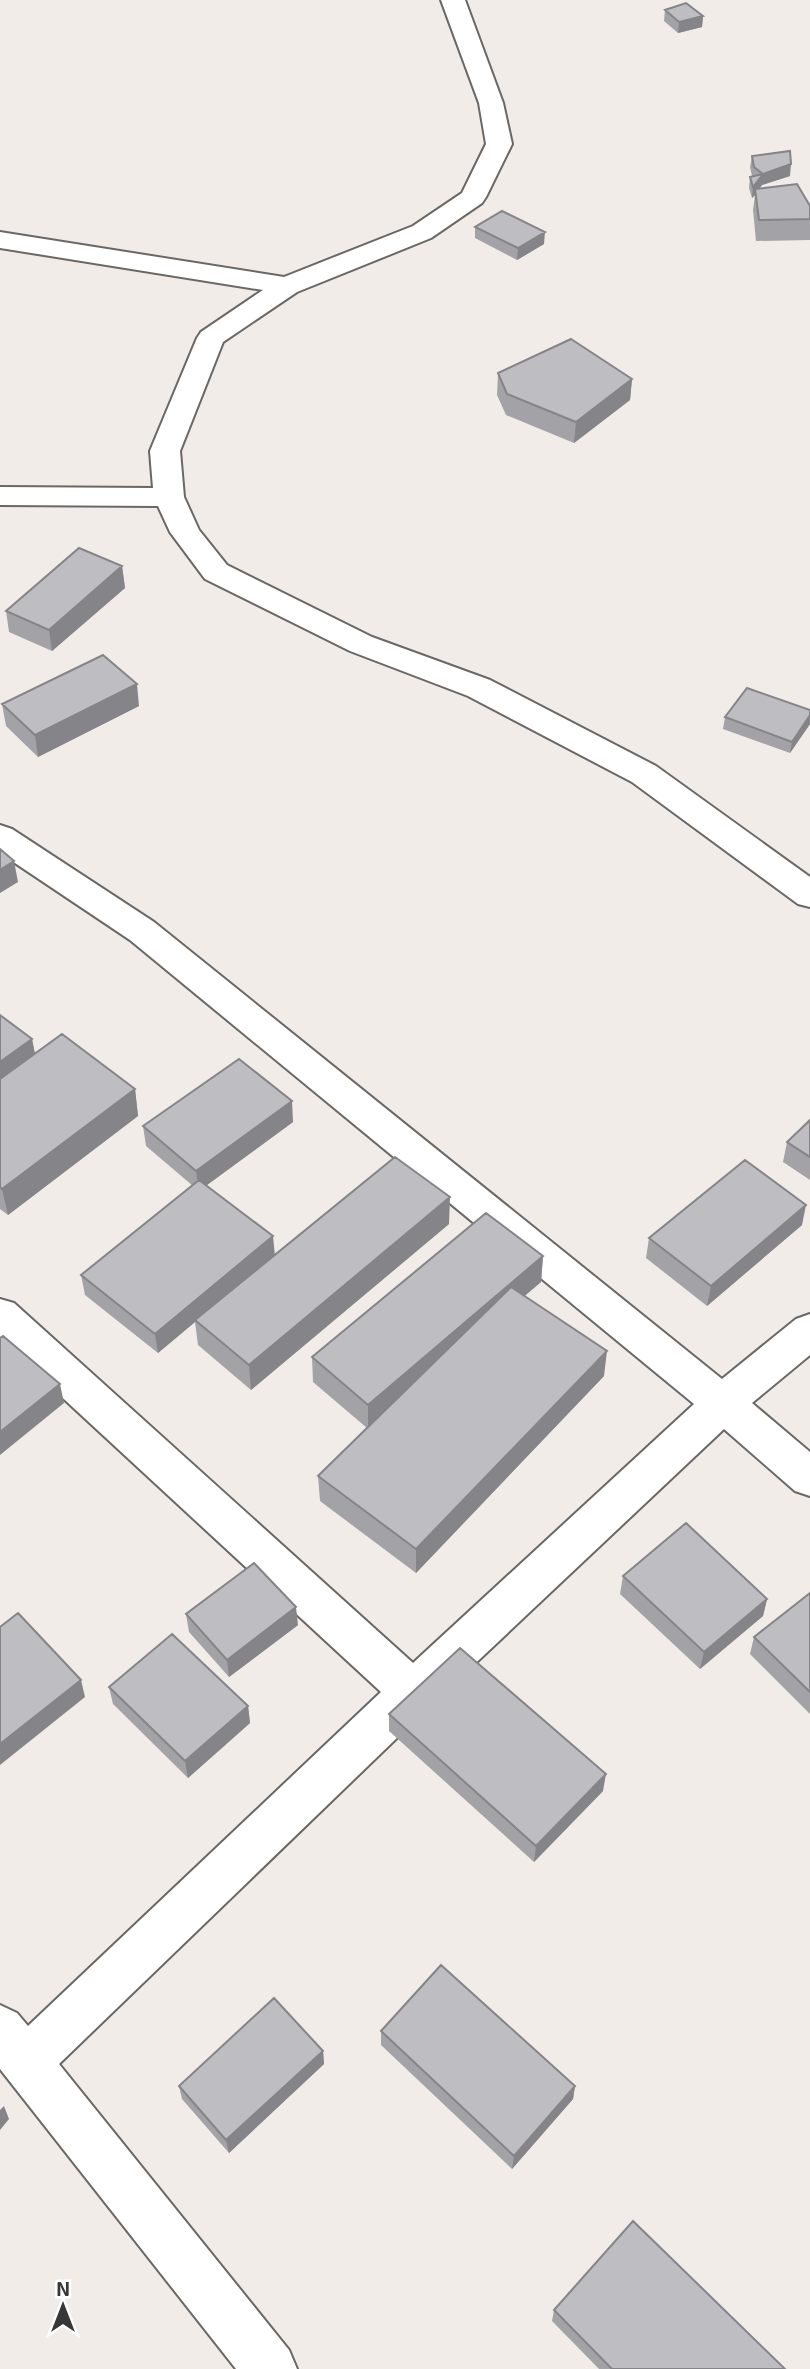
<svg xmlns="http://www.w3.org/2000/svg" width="810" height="2369" font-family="'Exo 2',sans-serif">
<rect width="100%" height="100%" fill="#f1ece8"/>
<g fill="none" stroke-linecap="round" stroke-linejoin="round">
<defs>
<path id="minor" d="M441 0H465L503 103 512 144 486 197 482 203 431 238 297 292 223 342 180 451 184 497 199 530 227 565 372 637 490 680 656 766 810 877V907L798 904 632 782 468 696 350 651 205 579 170 532 158 506 0 505V487L153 488 150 451 197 338 201 332 263 290 0 248V232L284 277 413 226 462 193 486 144 479 103Z
M0 825 12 829 154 922 722 1379 796 1319 810 1314V1355L752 1403 810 1452V1496L795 1491 724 1429 429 1707 59 2064 289 2350 297 2369H236L0 2069V2005L17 2013 28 2026 381 1692 0 1340V1299L14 1303 413 1663 694 1404 130 940 0 853Z"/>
</defs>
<!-- minor casing -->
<use href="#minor" stroke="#6b6764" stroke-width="4"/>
<!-- minor -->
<use href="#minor" fill="#fff" fill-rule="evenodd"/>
</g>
<!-- wall -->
<path fill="#a3a3a7" d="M665 10 703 16 702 27 678 33 664 21Z
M752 156 790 176 762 185 759 188 810 206V240L756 241 753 210 755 195 752 198 749 188 750 177 752 176 750 167Z
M475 227 544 244 517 260 475 238Z
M498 373 632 379 630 400 574 443 506 415 497 395Z
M122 566 125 588 52 651 9 632 6 611Z
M2 704 139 706 38 757 6 726Z
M810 710V724L790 753 723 729 725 717Z
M0 1015 32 1039 35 1054 135 1089 138 1116 8 1215 0 1209Z
M810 1120V1180L783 1162 787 1142Z
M293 1122 206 1185 275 1255 449 1224 251 1390 198 1345 195 1322 158 1353 85 1295 81 1275 193 1186 146 1146 143 1126Z
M802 1225 707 1306 646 1258 649 1238Z
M543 1256 541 1282 524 1296 604 1376 416 1573 320 1501 318 1476 367 1428 313 1382 312 1357Z
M623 1576 767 1599 763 1616 700 1669 620 1594Z
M810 1593V1714L750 1654 754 1637Z
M186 1614 298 1625 229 1677 189 1632Z
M109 1687 248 1706 250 1723 188 1778 113 1704Z
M389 1714 603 1791 534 1862 389 1731Z
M381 2031 575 2086 573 2099 512 2169 381 2045Z
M323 2051 324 2064 229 2153 182 2099 179 2086Z
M554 2310 785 2369H599L552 2321Z"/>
<!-- shaded-wall -->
<path fill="#858488" d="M703 16 702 27 678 33 679 22Z
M791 164 790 176 762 185 756 193 755 189V195L752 198 753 187 763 174Z
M545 232 544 244 517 260 518 248Z
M632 379 630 400 574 443 576 422Z
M122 566 125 588 52 651 49 630Z
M137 684 139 706 38 757 35 735Z
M810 715V724L790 753 792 742Z
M14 861 18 882 0 893V870Z
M32 1039 36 1059 0 1086V1062Z
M135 1089 138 1116 8 1215 2 1189Z
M292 1101 293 1122 199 1191 196 1171Z
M450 1197 449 1224 251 1390 249 1365Z
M806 1205 802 1225 707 1306 711 1286Z
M273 1236 275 1256 195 1320V1322L158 1353 155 1334Z
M543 1256 541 1282 368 1430V1405Z
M607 1351 604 1376 416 1573V1549Z
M60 1384 64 1403 0 1455V1432Z
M767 1599 763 1616 700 1669 704 1652Z
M296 1607 298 1625 229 1677 227 1660Z
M81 1680 85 1697 0 1765V1744Z
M248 1706 250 1723 188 1778 185 1761Z
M606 1774 603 1791 534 1862 536 1846Z
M323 2051 324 2064 229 2153 226 2140Z
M575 2086 573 2099 512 2169 514 2156Z
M4 2106 9 2119 0 2130V2110Z"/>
<!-- building -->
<path fill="#bebdc2" stroke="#858488" stroke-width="2" d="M686 3 703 16 679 22 665 10Z
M790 151 791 164 763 174 754 167 752 156Z
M763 174 753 187 750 177Z
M797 184 810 206V219L759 220 755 189Z
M502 211 545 232 518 248 475 227Z
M571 339 632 379 576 422 507 394 498 373Z
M79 548 122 566 49 630 6 611Z
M103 655 137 684 35 735 2 704Z
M747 688 810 710V715L792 742 725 717Z
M0 849 14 861 0 870Z
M0 1015 32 1039 0 1062Z
M62 1034 135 1089 2 1189 0 1187V1079Z
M239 1059 292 1101 196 1171 143 1126Z
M810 1120V1157L787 1142Z
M395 1157 450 1197 249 1365 195 1320Z
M745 1160 806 1205 711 1286 649 1238Z
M199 1180 273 1236 155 1334 81 1275Z
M486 1213 543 1256 368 1405 312 1357Z
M511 1287 607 1351 416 1549 318 1476Z
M3 1336 60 1384 0 1432V1338Z
M686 1523 767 1599 704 1652 623 1576Z
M254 1563 296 1607 227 1660 186 1614Z
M810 1593V1692L754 1637Z
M18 1613 81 1680 0 1744V1627Z
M172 1634 248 1706 185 1761 109 1687Z
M460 1648 606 1774 536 1846 389 1714Z
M441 1965 575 2086 514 2156 381 2031Z
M274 1998 323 2051 226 2140 179 2086Z
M633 2221 785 2369H612L554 2310Z"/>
<!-- north arrow -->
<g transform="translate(63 2306)" stroke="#ffffff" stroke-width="5" paint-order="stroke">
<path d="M0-5L12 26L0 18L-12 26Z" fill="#393736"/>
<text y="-10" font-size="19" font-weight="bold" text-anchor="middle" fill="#393736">N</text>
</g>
</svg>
